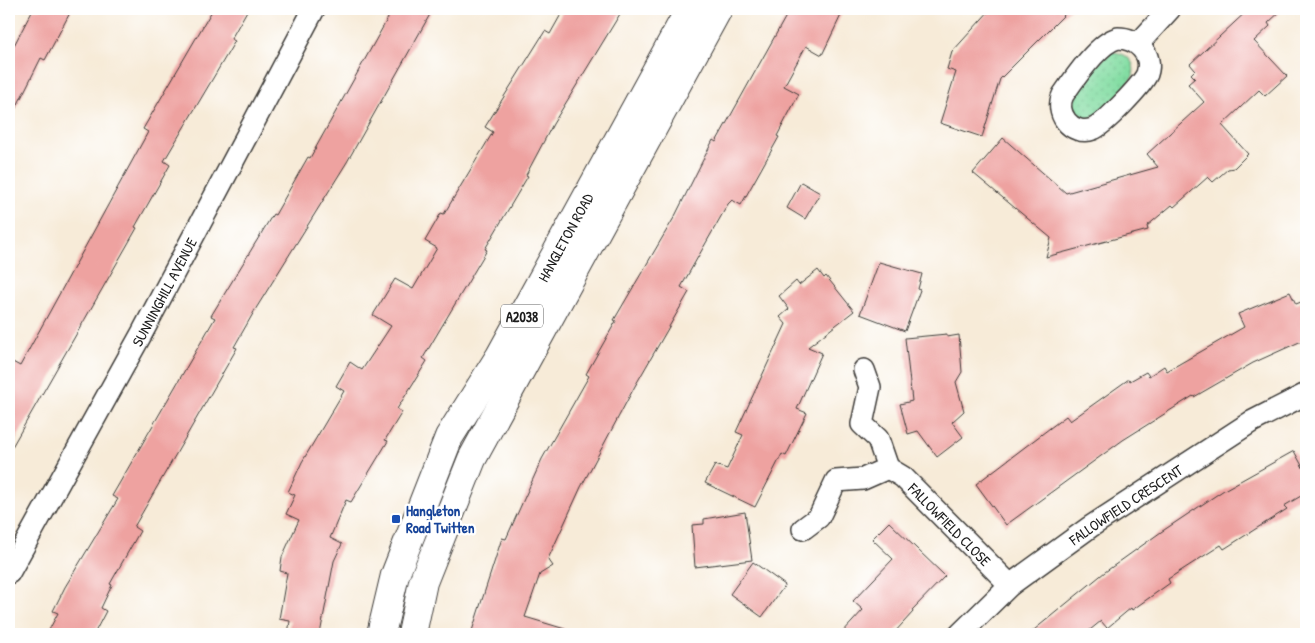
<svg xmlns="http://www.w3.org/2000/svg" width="1315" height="643" font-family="'Patrick Hand',sans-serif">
<defs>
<pattern id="grass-dots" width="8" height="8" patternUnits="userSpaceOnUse" patternTransform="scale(1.25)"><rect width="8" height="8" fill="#83dda3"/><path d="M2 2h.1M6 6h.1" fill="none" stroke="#71bd8c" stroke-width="1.8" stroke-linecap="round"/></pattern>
</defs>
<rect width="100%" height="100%" fill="#fff"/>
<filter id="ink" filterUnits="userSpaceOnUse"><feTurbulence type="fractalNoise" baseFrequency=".02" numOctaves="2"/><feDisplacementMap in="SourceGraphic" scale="10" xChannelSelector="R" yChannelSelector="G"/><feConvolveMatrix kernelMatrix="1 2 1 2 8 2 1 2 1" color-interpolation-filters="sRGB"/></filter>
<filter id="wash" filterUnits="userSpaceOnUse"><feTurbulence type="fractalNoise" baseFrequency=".0096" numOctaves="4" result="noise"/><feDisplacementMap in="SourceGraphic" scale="20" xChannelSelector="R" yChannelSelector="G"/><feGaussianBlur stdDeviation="1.12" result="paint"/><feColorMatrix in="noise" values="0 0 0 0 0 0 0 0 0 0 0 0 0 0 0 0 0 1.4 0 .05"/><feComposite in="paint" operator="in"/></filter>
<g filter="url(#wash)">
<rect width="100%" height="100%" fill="#f7ebd8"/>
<!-- grass -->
<path fill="url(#grass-dots)" stroke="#507c60" d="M1111 52C1125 52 1137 61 1133 76 1128 86 1100 116 1089 118 1083 118 1079 114 1075 110 1069 92 1098 63 1111 52Z"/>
<g id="blocks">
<!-- building -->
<path fill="#eea2a0" d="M33 9H72L45 60 41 58 9 122V55Z
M213 9H248L231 39 235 41 164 161 170 165 135 227 137 228 9 452V360L20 366 148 132 143 129Z
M393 9H433L347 162 255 310 234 347 237 348 134 527 140 531 110 584 112 585 101 608 106 611 94 634H47L58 613 53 611 65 587 118 499 112 496 215 318 211 316 273 214 275 215 308 157 310 158Z
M564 9H623L553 124 526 175 528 176 485 249 487 250 423 358 427 361 397 409 402 412 385 440 388 441 351 502 346 500 330 538 342 544 334 561 320 634H288L290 621 279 619 287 573 280 571 282 557 299 520 286 514 295 495 288 492 302 462 344 391 336 386 350 362 362 370 391 326 373 315 395 279 413 289 437 248 425 241 441 213 444 214 493 132 485 127 545 31 550 34Z
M790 9H844L822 55 806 46 784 86 799 94 777 136 779 137 741 205 732 200 728 204 681 287 689 292 635 386 581 487 548 559 553 566 540 574 525 617 565 629 564 634H471L502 538 506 539 542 459 589 376 586 374 616 321 614 320 675 216 713 140 716 142Z
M991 9H1070L1000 79 982 137 940 123 956 72 947 69 952 52Z
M1249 9H1283L1268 23 1270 26 1254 41 1287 76 1265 96 1259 90 1222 125 1248 154 1234 168 1228 169 1213 182 1208 177 1174 207 1172 205 1147 226 1148 230 1046 257 1051 238 973 173 1003 138 1066 193 1158 167 1147 154 1204 102 1188 84 1195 78 1191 74 1195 70 1190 64Z
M801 182 820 193 805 219 787 208Z
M879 262 922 274 918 289 920 290 905 331 860 314Z
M818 270 824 278 826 276 854 311 808 347 822 353 797 409 807 413 786 456 782 454 755 507 705 483 715 465 727 469 743 435 736 432 786 324 780 317 789 309 779 296 796 281 799 285Z
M1290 292 1296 304 1306 300V339L1253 363 1194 397 1193 396 1123 440 1006 525 976 484 1066 416 1070 421 1129 379 1130 381 1146 372 1149 376 1164 366 1167 371 1244 327 1238 314Z
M947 334V337L959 335 962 372 956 382 964 411 952 422 963 437 937 457 918 431 908 434 900 404 912 401 905 338Z
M1294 451 1306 473V493L1284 506 1287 509 1224 549 1221 545 1168 579 1170 583 1132 610 1131 608 1107 628 1101 621 1085 634H1029L1105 572 1161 532 1224 490Z
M745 512 752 560 695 567 692 525 704 524V519Z
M889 522 945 576 912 610 913 612 893 634H841L863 610 853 601 893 559 872 539Z
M753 562 785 585 762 617 730 594Z"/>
</g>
</g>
<g filter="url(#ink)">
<use href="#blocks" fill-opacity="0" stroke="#3d3b38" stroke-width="1"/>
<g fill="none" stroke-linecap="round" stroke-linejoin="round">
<defs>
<g id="minor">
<path d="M1118 38C1136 38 1154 54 1147 74 1142 85 1104 125 1093 129 1083 133 1072 129 1066 121 1060 113 1059 103 1063 95 1074 79 1099 42 1118 38Z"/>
<path d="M1138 44 1170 9"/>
<path id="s1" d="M888 468 903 477 1010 585"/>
<path d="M803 529 819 517 836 481 863 479 888 468 878 439 862 424 870 387 864 370"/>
<path id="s2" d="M9 573 142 333 314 9"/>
<path id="s3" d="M960 634 1010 585 1090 527 1251 422 1306 394"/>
</g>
<g id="primary">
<path id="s4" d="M381 634 395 575 449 437 500 356 690 9"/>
<path d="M412 634 423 582 472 459 718 9"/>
</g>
</defs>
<!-- minor casing -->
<use href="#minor" stroke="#3d3b38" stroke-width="24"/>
<!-- primary casing -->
<use href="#primary" stroke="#3d3b38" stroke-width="30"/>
<!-- minor -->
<use href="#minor" stroke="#fff" stroke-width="21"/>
<!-- primary -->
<use href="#primary" stroke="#fff" stroke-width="28"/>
</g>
</g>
<!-- markers -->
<rect fill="#1a4fb4" stroke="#fff" stroke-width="2" x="391" y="514" width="10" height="10" rx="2.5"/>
<g text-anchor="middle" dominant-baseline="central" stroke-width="4.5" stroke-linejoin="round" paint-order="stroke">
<!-- shield labels -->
<rect fill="#fff" stroke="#606060" stroke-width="1" x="501" y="304.5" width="42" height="23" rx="4"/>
<g font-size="14" font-weight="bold" fill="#1c1c1c">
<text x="522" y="316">A2038</text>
</g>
<!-- street labels -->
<g font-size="15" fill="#1c1c1c" stroke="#fff">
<text stroke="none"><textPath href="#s4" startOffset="440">HANGLETON ROAD</textPath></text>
<text stroke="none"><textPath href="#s2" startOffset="321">SUNNINGHILL AVENUE</textPath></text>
<text stroke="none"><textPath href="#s3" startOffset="211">FALLOWFIELD CRESCENT</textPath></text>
<text stroke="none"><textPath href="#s1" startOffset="84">FALLOWFIELD CLOSE</textPath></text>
</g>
<!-- transit labels -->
<g font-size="15" font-weight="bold" fill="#164399" stroke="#fff" text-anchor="start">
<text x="406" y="510">Hangleton<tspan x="406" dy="17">Road Twitten</tspan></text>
</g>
</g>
<!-- margin -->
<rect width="1315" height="643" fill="none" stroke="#fff" stroke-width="30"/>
</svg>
